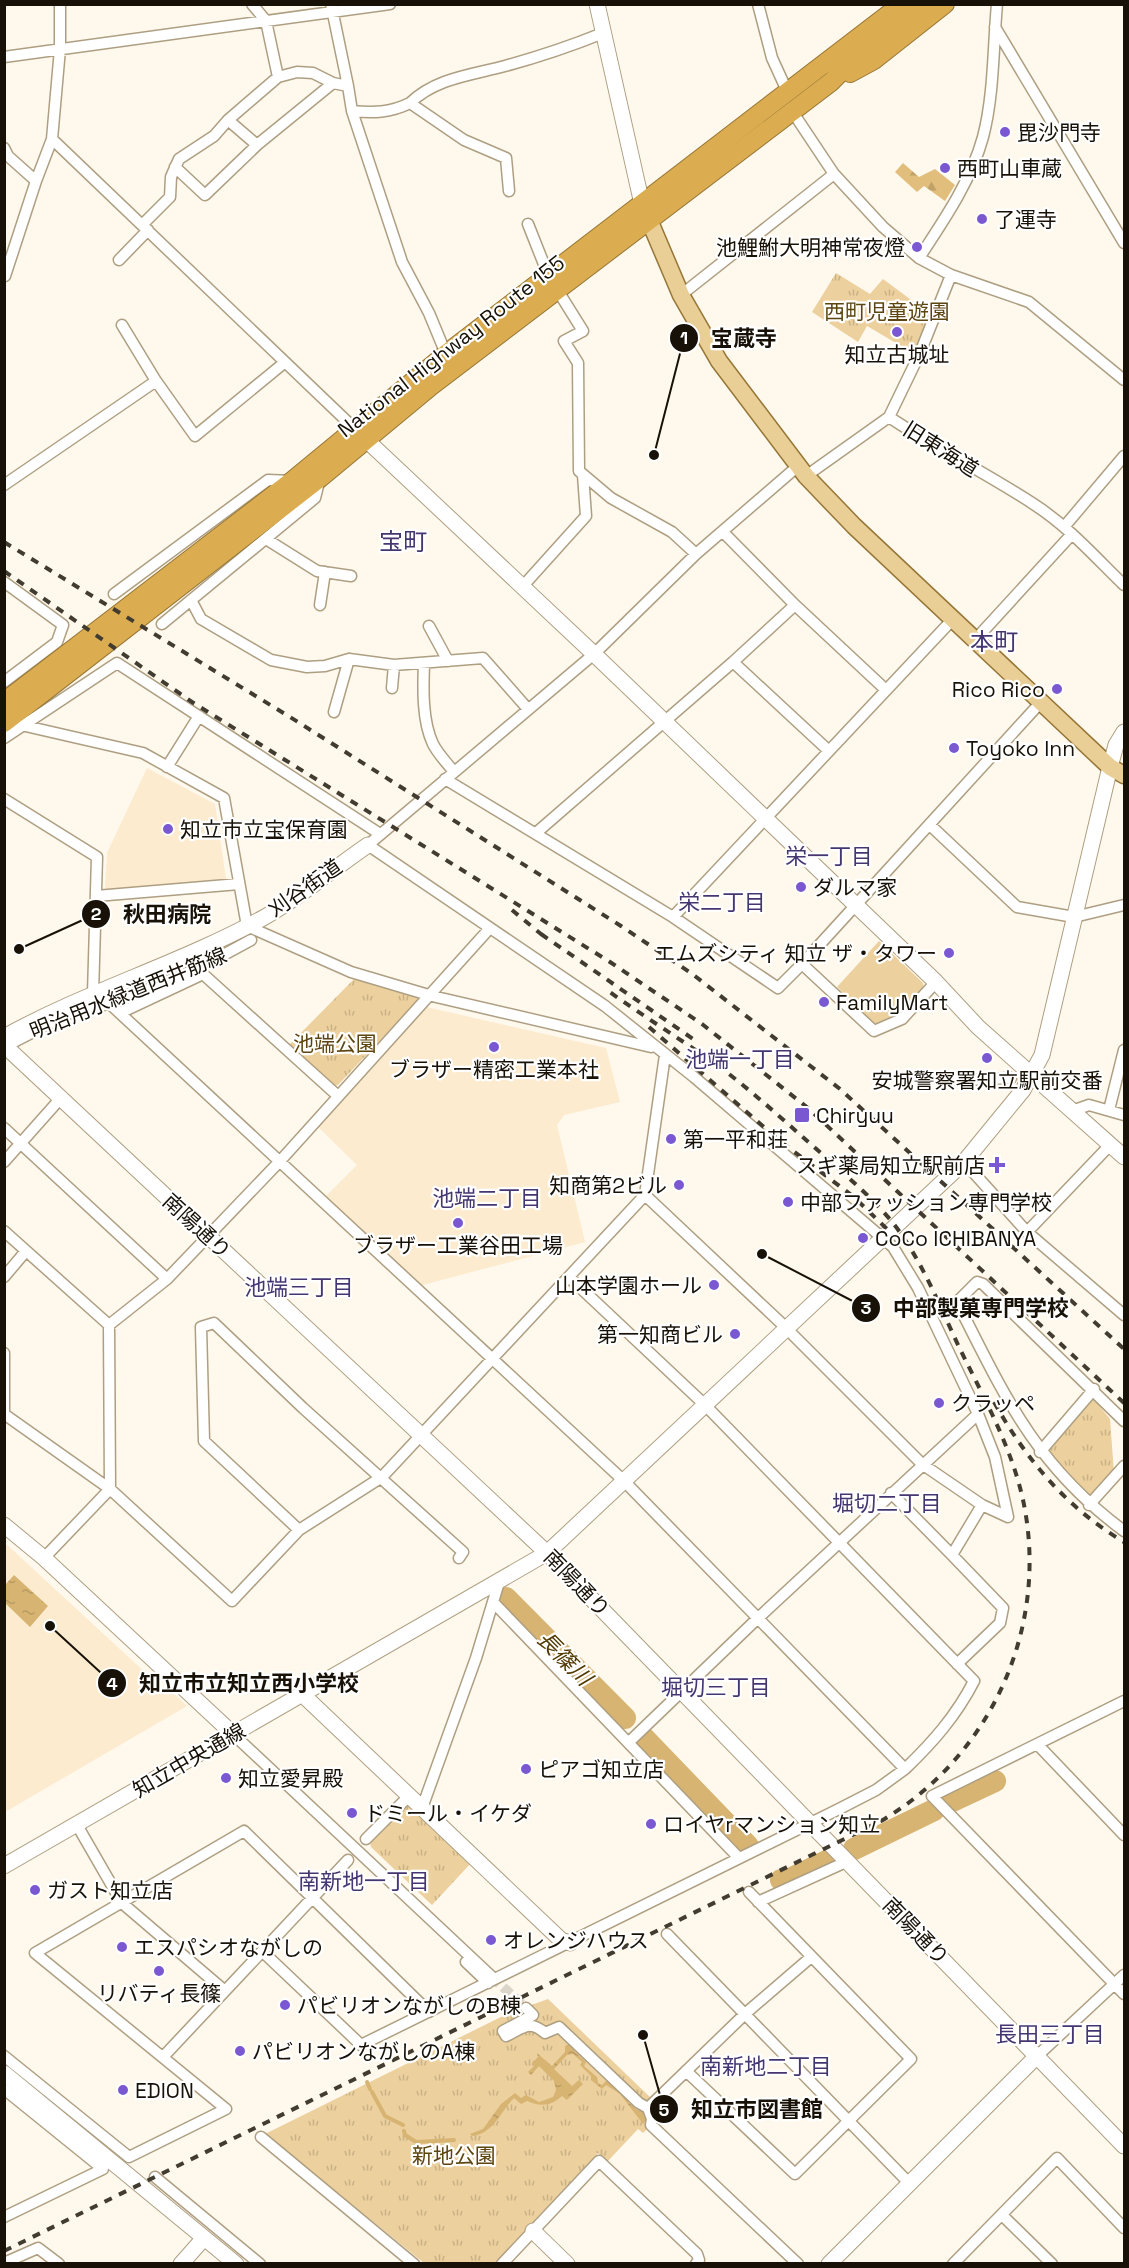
<svg xmlns="http://www.w3.org/2000/svg" width="1129" height="2268" font-family="'Space Grotesk','Noto Sans JP',sans-serif">
<defs>
<pattern id="forest-firs" width="22" height="20" patternUnits="userSpaceOnUse" patternTransform="scale(1.5)"><rect width="22" height="20" fill="#e1be7b"/><path d="M5 1l3.5 6h-7zM16 11l3.5 6h-7z" fill="#c0a269"/></pattern>
<pattern id="park-tufts" width="24" height="20" patternUnits="userSpaceOnUse" patternTransform="scale(1.5)"><rect width="24" height="20" fill="#ecd09d"/><path d="M3 7l-1-3M5 7V3M7 7l1-3M15 17l-1-3M17 17v-4M19 17l1-3" fill="none" stroke="#cab286"/></pattern>
<pattern id="water-ripples" width="26" height="14" patternUnits="userSpaceOnUse" patternTransform="scale(1.5)"><rect width="26" height="14" fill="#d7b472"/><path d="M2 4q2-2 4 0t4 0M15 11q2-2 4 0t4 0" fill="none" stroke="#b89a61"/></pattern>
</defs>
<rect width="100%" height="100%" fill="#fff8ec"/>
<!-- built -->
<path fill="#fcebce" d="M147 768 215 804 226 879 109 891 105 888 107 853Z
M426 1007 606 1048 620 1102 564 1115 557 1125 585 1242 419 1286 326 1196 357 1165 318 1127Z
M5 1543 162 1688 166 1686 187 1706 5 1812Z"/>
<!-- green -->
<path fill="#ecd09d" d="M879 941 923 983 924 990 899 1014 875 1024 837 987Z"/>
<!-- forest -->
<path fill="url(#forest-firs)" d="M903 163 919 177 935 169 955 185 945 201 924 186 917 192 895 172Z"/>
<!-- park -->
<path fill="url(#park-tufts)" d="M836 273 870 294 883 279 930 314 913 353 867 326 858 342 812 312Z
M355 978 420 998 338 1085 334 1086 289 1045Z
M1093 1398 1110 1419 1114 1473 1094 1496H1088C1076 1484 1049 1464 1049 1446Z
M407 1806H410L472 1862 432 1905 371 1847 370 1842Z
M548 1999 651 2098 658 2118 643 2133 638 2129 607 2162 598 2153 494 2264 424 2263 265 2134 509 2013Z"/>
<!-- water -->
<path fill="url(#water-ripples)" d="M14 1575 48 1606 30 1627 5 1603V1585Z
M569 2044H573L575 2052 586 2062 584 2066 597 2077 598 2083 602 2085 607 2080 616 2089H621L628 2096V2102L637 2110 646 2112 649 2117 643 2124 620 2094 606 2085 602 2089 591 2080V2076L580 2065 582 2062 573 2054 567 2055 554 2069 572 2086 579 2080 583 2084 567 2100 562 2096C552 2106 540 2107 527 2101L521 2104 514 2098C500 2112 494 2133 472 2136L470 2134 483 2129 501 2104 515 2093 521 2098 526 2095 539 2102 553 2097 556 2090 554 2081 539 2066 531 2075 528 2072 534 2066 532 2063 538 2057 537 2053 552 2066 565 2052V2046Z"/>
<g fill="none" stroke-linecap="round" stroke-linejoin="round">
<!-- stream -->
<path stroke="#d7b472" stroke-width="4" d="M367 2082 370 2089
M372 2092 385 2116 403 2125
M404 2131 405 2135 416 2142 454 2140"/>
<!-- river -->
<path stroke="#d7b472" stroke-width="22" d="M506 1598 625 1718
M642 1736 748 1846
M948 1803 995 1781
M854 1849 934 1810
M781 1880 786 1881 829 1860"/>
<!-- street-tunnel -->
<path stroke="#dcd5ca" stroke-width="10" stroke-dasharray="10 5" stroke-linecap="butt" d="M492 1977 526 2008"/>
<defs>
<path id="street" d="M252 4 266 21 278 77
M758 4 772 58 788 93
M995 27 1124 243
M4 57 390 4
M348 86 352 111 402 262 429 313 446 354
M410 103C436 78 471 75 505 66 538 57 571 46 603 33
M352 111C373 113 390 113 410 103L464 140 506 158 509 191
M792 111 834 174 883 227 919 258 951 275 1029 302 1124 380
M228 120 257 145
M52 139 355 429
M4 148 8 156 36 181
M175 167 205 195 257 145 333 83
M528 224 549 277
M142 225 170 197 171 177 179 159 214 136 228 120 278 77 297 72 313 73 333 83 348 86 331 4
M919 258C944 220 971 181 983 137 994 95 993 48 997 4
M119 260 148 230
M5 276 36 181 52 139 60 49V4
M558 291 583 331 564 341 578 363 579 471 611 498 672 532 696 554
M681 295 834 174
M122 325 156 381
M889 417C937 449 988 474 1035 505 1069 527 1096 558 1124 585
M798 466 696 554 594 654 368 845 605 1006 694 1077 893 1247 918 1288 978 1414 995 1457 1008 1517 982 1505 952 1555 1003 1608 1000 1623 957 1664
M806 476 889 417 920 353 951 275
M4 485 156 381 195 436 284 363
M1064 527 1124 456
M266 539 317 571 351 576
M4 582 63 625 57 642 4 682
M523 586 586 516 583 475
M114 594 268 480 292 481
M191 600 201 619 271 660 307 667 325 666 349 659 394 665 483 658 527 708
M320 605 325 572
M795 605 886 690
M162 624 315 498 320 478
M429 626 448 661
M975 640 1072 534
M733 662 829 751
M424 663C423 688 422 721 433 744 438 754 447 763 454 772
M392 688 394 665
M334 712 349 659
M21 725 143 753 224 798 247 926 351 972 432 996 651 1047
M4 738 117 663 380 834
M167 767 199 716
M445 779 673 917 778 988 802 964 874 1031 902 1019 936 982
M4 799 97 857 93 994 110 1004 624 1481 905 1769 876 1790 839 1809 361 2045 263 1952
M931 826 1017 907 1074 917 1124 905
M536 833 733 662 795 605 723 532
M96 896 239 884
M673 917 954 618
M802 964 1041 702
M120 1013 203 974 338 1096
M4 1047 70 1013 121 1001 203 966 251 940
M945 1081 1011 1078
M1109 1110 1124 1050
M1072 1111 1089 1105 1124 1115
M4 1128 167 1279
M1111 1144 1027 1232 1124 1315
M4 1162 60 1099
M964 1162 1027 1232
M645 1195 781 1323 922 1464 982 1505
M4 1231 109 1325 110 1489 44 1558
M4 1277 26 1251
M569 1277 705 1405 974 1681C956 1716 933 1742 905 1769
M109 1325 167 1279 281 1160 490 928
M4 1353V1417
M4 1414 110 1489 232 1601 299 1530 382 1477 645 1195 665 1055
M1124 1421 983 1284 977 1282 957 1302C1005 1397 1036 1466 1124 1531
M1040 1452 1094 1389
M891 1493 952 1555
M1089 1505 1124 1466
M299 1530 204 1441 201 1327 214 1323 303 1408 463 1552 459 1558
M493 1602 739 1858
M1124 1701 932 1796 1124 1994
M233 1734 492 1977
M629 1742 757 1619 978 1414
M1038 1745 1124 1835
M422 1808 476 1658 499 1582
M77 1825 122 1903 225 1991
M366 1839 409 1796
M758 1902 848 1861
M667 1934 909 2183
M466 1962 488 1983
M526 2008 533 2015 503 2031 506 2036C523 2028 529 2019 545 2033L559 2027 639 2103 648 2108 652 2119 651 2125 798 2264
M4 2056 129 2157 226 2109 35 1953 244 1831 429 2012
M163 2057 348 1860
M1036 2057 1124 1975
M686 2071 795 2174 911 2059 749 1892
M4 2089 103 2169 4 2217
M648 2108 746 2013 810 1958
M261 2137 414 2264
M155 2177 260 2264
M1002 2215 1052 2264
M4 2263 38 2248 59 2264
M502 2264 599 2161 697 2254 699 2260 696 2264
M953 2264 1057 2158 1124 2228"/>
<path id="secondary" d="M597 4 642 204
M359 433 594 654 936 982 978 1027 1124 1157
M4 1037C87 991 179 964 263 918 299 898 333 869 368 845
M4 1045 547 1553 1124 2146
M4 1525 44 1558 233 1734
M302 1694 561 1940 570 1943
M4 1866 547 1553 964 1162 1023 1090 1042 1055 1110 767 1116 745 1124 732
M4 2073 236 2264
M533 2231 567 2264
M181 2264 204 2238
M829 2264 1036 2057"/>
<path id="primary" d="M644 208 681 295 719 361 806 476 854 526 1110 767 1124 775"/>
<path id="highway" d="M850 73 874 60 945 4
M4 702 292 481 446 354 902 4
M4 723 320 478 431 386 831 82 851 62 924 4"/>
</defs>
<!-- street casing -->
<use href="#street" stroke="#ae9f82" stroke-width="13"/>
<!-- secondary casing -->
<use href="#secondary" stroke="#ae9f82" stroke-width="17"/>
<!-- primary casing -->
<use href="#primary" stroke="#967636" stroke-width="19"/>
<!-- highway casing -->
<use href="#highway" stroke="#967636" stroke-width="20"/>
<!-- street -->
<use href="#street" stroke="#fff" stroke-width="10"/>
<!-- secondary -->
<use href="#secondary" stroke="#fff" stroke-width="15"/>
<!-- primary -->
<use href="#primary" stroke="#e9ce96" stroke-width="16"/>
<!-- highway -->
<use href="#highway" stroke="#dbad50" stroke-width="18"/>
<!-- rail -->
<path stroke="#413b30" stroke-width="4" stroke-dasharray="8 8" stroke-linecap="butt" d="M4 542 290 717 621 926 691 973 840 1089 1124 1349
M4 571 192 702 610 962 702 1024 808 1108 1124 1403
M512 910 547 939
M541 934 696 1041
M649 1027 780 1141 854 1197 891 1233
M994 1402C1027 1461 1067 1508 1124 1542
M4 2251 881 1821C987 1759 1045 1637 1026 1516 1017 1457 986 1402 960 1349 940 1307 922 1260 893 1223 872 1197 846 1176 821 1153 791 1127 761 1099 729 1074 689 1044 647 1019 607 990"/>
</g>
<!-- markers -->
<g fill="#7a58d2" stroke="#fff" stroke-width="2">
<circle cx="1005" cy="132" r="6"/>
<circle cx="945" cy="168" r="6"/>
<circle cx="982" cy="219" r="6"/>
<circle cx="917" cy="247" r="6"/>
<circle cx="897" cy="332" r="6"/>
<circle cx="1057" cy="689" r="6"/>
<circle cx="954" cy="748" r="6"/>
<circle cx="168" cy="829" r="6"/>
<circle cx="801" cy="887" r="6"/>
<circle cx="949" cy="953" r="6"/>
<circle cx="824" cy="1002" r="6"/>
<circle cx="494" cy="1047" r="6"/>
<circle cx="987" cy="1058" r="6"/>
<rect x="794" y="1107" width="16" height="16" rx="3"/>
<circle cx="671" cy="1139" r="6"/>
<path d="M994 1156h6v6h6v6h-6v6h-6v-6h-6v-6h6z"/>
<circle cx="679" cy="1185" r="6"/>
<circle cx="788" cy="1202" r="6"/>
<circle cx="458" cy="1223" r="6"/>
<circle cx="863" cy="1238" r="6"/>
<circle cx="714" cy="1285" r="6"/>
<circle cx="735" cy="1334" r="6"/>
<circle cx="939" cy="1403" r="6"/>
<circle cx="526" cy="1769" r="6"/>
<circle cx="226" cy="1778" r="6"/>
<circle cx="352" cy="1813" r="6"/>
<circle cx="651" cy="1824" r="6"/>
<circle cx="35" cy="1890" r="6"/>
<circle cx="491" cy="1940" r="6"/>
<circle cx="122" cy="1947" r="6"/>
<circle cx="159" cy="1971" r="6"/>
<circle cx="285" cy="2005" r="6"/>
<circle cx="240" cy="2051" r="6"/>
<circle cx="123" cy="2090" r="6"/>
</g>
<g text-anchor="middle" dominant-baseline="central" stroke-width="4.5" stroke-linejoin="round" paint-order="stroke">
<!-- poi labels -->
<g font-size="21" fill="#171107" stroke="#fff" text-anchor="start">
<text x="1017" y="132">毘沙門寺</text>
<text x="957" y="168">西町山車蔵</text>
<text x="994" y="219">了運寺</text>
<text x="905" y="247" text-anchor="end">池鯉鮒大明神常夜燈</text>
<text x="897" y="354" text-anchor="middle">知立古城址</text>
<text x="1045" y="689" text-anchor="end">Rico Rico</text>
<text x="966" y="748">Toyoko Inn</text>
<text x="180" y="829">知立市立宝保育園</text>
<text x="813" y="887">ダルマ家</text>
<text x="937" y="953" text-anchor="end">エムズシティ 知立 ザ・タワー</text>
<text x="836" y="1002">FamilyMart</text>
<text x="494" y="1069" text-anchor="middle">ブラザー精密工業本社</text>
<text x="987" y="1080" text-anchor="middle">安城警察署知立駅前交番</text>
<text x="816" y="1115">Chiryuu</text>
<text x="683" y="1139">第一平和荘</text>
<text x="985" y="1165" text-anchor="end">スギ薬局知立駅前店</text>
<text x="667" y="1185" text-anchor="end">知商第2ビル</text>
<text x="800" y="1202">中部ファッション専門学校</text>
<text x="875" y="1238">CoCo ICHIBANYA</text>
<text x="458" y="1245" text-anchor="middle">ブラザー工業谷田工場</text>
<text x="702" y="1285" text-anchor="end">山本学園ホール</text>
<text x="723" y="1334" text-anchor="end">第一知商ビル</text>
<text x="951" y="1403">クラッペ</text>
<text x="538" y="1769">ピアゴ知立店</text>
<text x="238" y="1778">知立愛昇殿</text>
<text x="364" y="1813">ドミール・イケダ</text>
<text x="663" y="1824">ロイヤrマンション知立</text>
<text x="47" y="1890">ガスト知立店</text>
<text x="503" y="1940">オレンジハウス</text>
<text x="134" y="1947">エスパシオながしの</text>
<text x="159" y="1993" text-anchor="middle">リバティ長篠</text>
<text x="297" y="2005">パビリオンながしのB棟</text>
<text x="252" y="2051">パビリオンながしのA棟</text>
<text x="135" y="2090">EDION</text>
</g>
<!-- park labels -->
<g font-size="21" fill="#5d4511" stroke="#fff">
<text x="887" y="311">西町児童遊園</text>
<text x="335" y="1043">池端公園</text>
<text x="454" y="2155">新地公園</text>
</g>
<!-- street labels -->
<g font-size="21" fill="#171107" stroke="#fff">
<text transform="translate(451 346) rotate(-38)">National Highway Route 155</text>
<text transform="translate(941 449) rotate(32)">旧東海道</text>
<text transform="translate(305 888) rotate(-35)">刈谷街道</text>
<text transform="translate(128 993) rotate(-22)">明治用水緑道西井筋線</text>
<text transform="translate(197 1226) rotate(43)">南陽通り</text>
<text transform="translate(577 1583) rotate(46)">南陽通り</text>
<text transform="translate(189 1760) rotate(-30)">知立中央通線</text>
<text transform="translate(916 1931) rotate(46)">南陽通り</text>
</g>
<!-- neighbourhood labels -->
<g font-size="22" fill="#453672" stroke="#fff">
<text x="829" y="856">栄一丁目</text>
<text x="722" y="902">栄二丁目</text>
<text x="740" y="1059">池端一丁目</text>
<text x="487" y="1198">池端二丁目</text>
<text x="299" y="1287">池端三丁目</text>
<text x="887" y="1503">堀切二丁目</text>
<text x="716" y="1687">堀切三丁目</text>
<text x="364" y="1881">南新地一丁目</text>
<text x="1050" y="2034">長田三丁目</text>
<text x="766" y="2066">南新地二丁目</text>
</g>
<!-- water labels -->
<g font-size="22" font-style="italic" fill="#513901" stroke="#fff">
<text transform="translate(565 1658) rotate(45)">長篠川</text>
</g>
<!-- quarter labels -->
<g font-size="24" fill="#453672" stroke="#fff">
<text x="403" y="541">宝町</text>
<text x="994" y="641">本町</text>
</g>
</g>
<!-- callouts -->
<path fill="none" stroke="#171107" stroke-width="2" d="M654 455L684 338M19 949L96 914M762 1254L866 1308M50 1626L112 1683M643 2035L664 2109"/>
<g fill="#171107" stroke="#fff" stroke-width="2">
<circle cx="654" cy="455" r="6"/>
<circle cx="19" cy="949" r="6"/>
<circle cx="762" cy="1254" r="6"/>
<circle cx="50" cy="1626" r="6"/>
<circle cx="643" cy="2035" r="6"/>
<circle cx="684" cy="338" r="15"/>
<circle cx="96" cy="914" r="15"/>
<circle cx="866" cy="1308" r="15"/>
<circle cx="112" cy="1683" r="15"/>
<circle cx="664" cy="2109" r="15"/>
</g>
<g font-size="18" text-anchor="middle" font-weight="bold" fill="#fff">
<text x="684" y="344">1</text>
<text x="96" y="920">2</text>
<text x="866" y="1314">3</text>
<text x="112" y="1690">4</text>
<text x="664" y="2116">5</text>
</g>
<g font-size="22" text-anchor="middle" font-weight="bold" fill="#171107" stroke="#fff" stroke-width="4.5" stroke-linejoin="round" paint-order="stroke">
<text x="744" y="346">宝蔵寺</text>
<text x="167" y="922">秋田病院</text>
<text x="981" y="1316">中部製菓専門学校</text>
<text x="249" y="1691">知立市立知立西小学校</text>
<text x="757" y="2117">知立市図書館</text>
</g>
<!-- border -->
<rect width="1129" height="2268" fill="none" stroke="#171107" stroke-width="12"/>
</svg>
